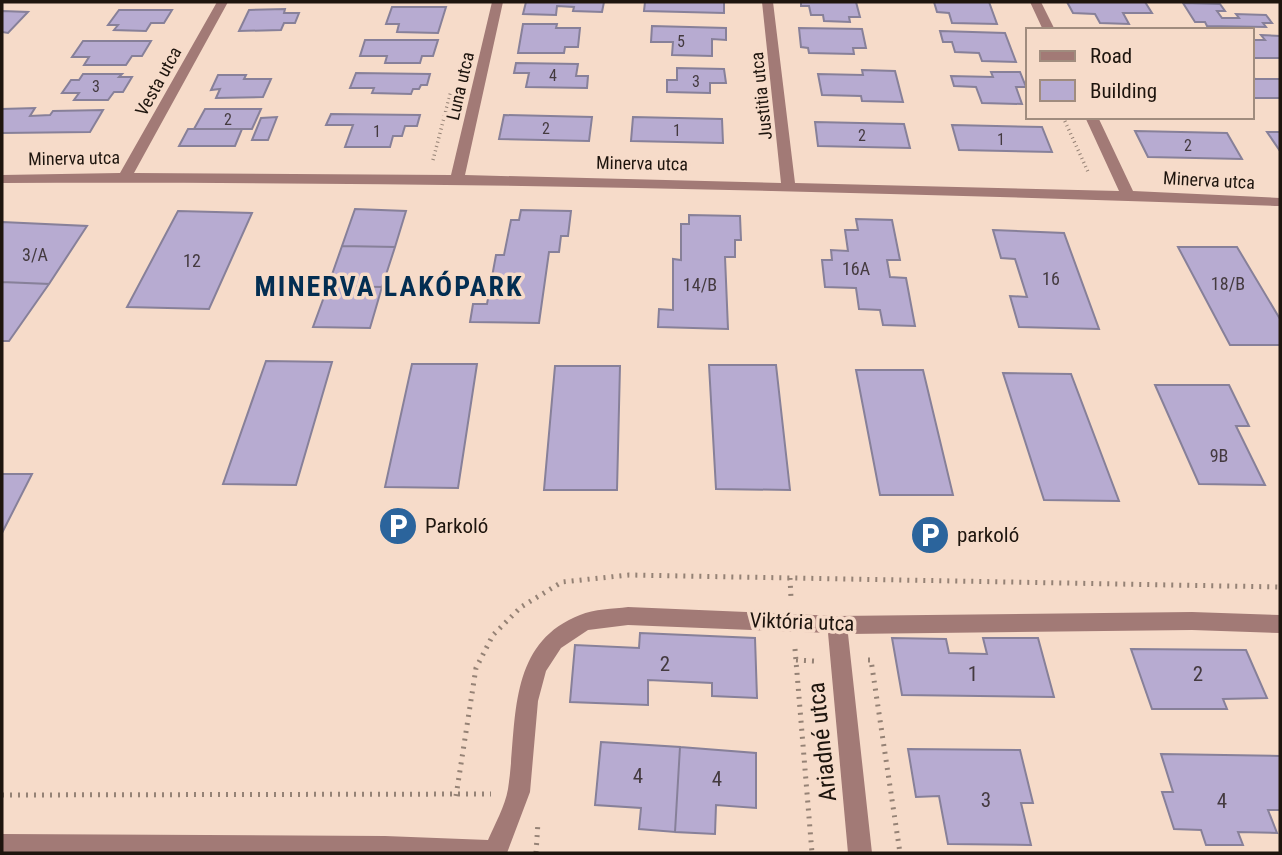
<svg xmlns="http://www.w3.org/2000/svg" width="1282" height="855" font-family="'Roboto Condensed',sans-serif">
<rect width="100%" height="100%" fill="#f6dbc9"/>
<!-- building -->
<path fill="#b7abd1" stroke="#878099" stroke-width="2" d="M526 2H604L602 12 573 11 574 7 557 6 556 15 523 14Z
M645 2H724V13L644 11Z
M801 2H856L860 17H849L850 22 824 21 823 15H811L809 6H801Z
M934 2H989L997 24 952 23 949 13 937 12Z
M1067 2H1145L1152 13H1123L1129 24 1100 23 1095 14 1073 13Z
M1183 3 1220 4 1225 11H1217L1222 18H1239L1236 14 1266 15 1272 23H1263L1266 27 1207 26 1205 22H1195Z
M392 7H446L438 33 397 32 399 24H386Z
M285 9 284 13H299L295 23H284L281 30 239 31 249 10Z
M119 10H172L164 23H151L146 31 114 30 118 25H108Z
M2 11 28 12 8 33 2 32Z
M523 24H557L556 28H580L578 47H565L564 53H518Z
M652 26 726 28V40L712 39V56L672 55 673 42H651Z
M799 28 862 29 866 48H853L854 54 809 53 808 48 801 47Z
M940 31 1005 33 1016 62 982 61 979 53 955 52 952 42H943Z
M1261 35 1280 36V58H1252V40H1265Z
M365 40H438L433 56H422L420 63H385L387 56H360Z
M83 41H151L142 56H132L126 65H84L89 57H72Z
M516 63 578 64 576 76H588L587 88 526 87 529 73H514Z
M677 68 724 69 726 83H710V93L667 92V80H677Z
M862 70 895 71 903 102 862 101 861 96 822 95 818 74 863 75Z
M991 72H1020L1026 87H1016L1022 104 982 103 976 87 954 86 951 76 993 77Z
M356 73 430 74 427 85H421L419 89H413L411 94 372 93 374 88H350Z
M83 74H122L119 77H132L123 92H114L108 100H74L79 93H62L71 80H79Z
M218 75H246L244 79H271L263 97 216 98 220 89 211 90Z
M1252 75 1255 79H1280V98H1252Z
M35 108 30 116 50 115 53 111 103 110 90 132 2 133V109Z
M205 109H261L252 129H194Z
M331 114 420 115 417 126H405L402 136H393L390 147H345L353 125H326Z
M504 115 592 117 589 141 499 139Z
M277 117 268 140H252L261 118Z
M633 117 722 119 723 143 631 141Z
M815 122 904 124 910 148 818 146Z
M952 125 1042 127 1052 152 959 150Z
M188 129H242L235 146H179Z
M1135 131 1227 133 1242 159 1148 157Z
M1267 132H1280V151Z
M355 209 406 211 395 247 342 246Z
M521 210 571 211 568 236H561L559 252H549L539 323 470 322 473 304H487L496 255H504L511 220H519Z
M178 211 252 213 209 309 127 307Z
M689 215 740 216 741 240H735V257H725L728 329 658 327 659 309 673 310V259L681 260V224H689Z
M856 219 892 220 900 260H887L890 277 906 278 915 326 883 325 880 310 859 309 856 288 825 287 822 260H832L831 250 848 251 845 230H858Z
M2 222 87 226 49 284 2 282Z
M993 230 1064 233 1099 329 1019 327 1010 296 1027 297 1015 259 1001 258Z
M342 246 395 247 382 287 328 286Z
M1178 247H1237L1280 319V345H1230Z
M2 282 49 284 9 341H2Z
M328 286 382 287 370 328 313 327Z
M266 361 332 362 296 485 223 484Z
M412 364H477L458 488 385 487Z
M709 365H776L790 490 716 489Z
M555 366H620L617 490H544Z
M856 370H923L953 495H880Z
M1003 373 1071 374 1119 501 1044 500Z
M1155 385H1229L1249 426H1236L1265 485 1199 484Z
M2 474H32L2 533Z
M640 633 755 638 757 698 712 696V683L648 680V705L570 702 575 645 639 648Z
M892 638 946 639 949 653 987 654 983 638H1038L1054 697 902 695Z
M1131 649 1246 650 1267 698 1223 699 1227 709H1152Z
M601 742 680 747 675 832 639 829 641 808 595 805Z
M680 747 756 753V808L716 805 715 834 675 832Z
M908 749 1020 750 1033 803H1021L1031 845 948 844 939 796 916 797Z
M1161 754 1280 756V810H1268L1277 833 1238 832 1243 845H1206L1201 830 1174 829 1162 792H1173Z"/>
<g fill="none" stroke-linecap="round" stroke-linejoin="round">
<!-- path-far1 -->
<path stroke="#958275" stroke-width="3.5" stroke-dasharray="1 3.5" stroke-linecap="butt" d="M1063 117 1089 174
M433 160 451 91"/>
<!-- path -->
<path stroke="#958275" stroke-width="5" stroke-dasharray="2 6" stroke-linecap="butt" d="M790 578 791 598
M795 649 812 853
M796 660 814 661
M868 660H871L900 853
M2 795 491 794
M456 796 476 668 493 635 521 607 562 582 629 575 1280 587
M536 853 538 822"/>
<!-- street -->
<path fill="#a27a76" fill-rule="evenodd" d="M217 2H228L134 173 451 175 492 2H503L465 175 781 183 762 2H773L795 183 1119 191 1085 117H1098L1133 191 1280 198V206C854 191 428 181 2 183V175L120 173Z
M1030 2H1041L1055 30H1043Z
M628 607 837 616 1192 612 1280 615V633L1192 630 848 634 872 853H848L828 633 628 625 588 630 561 648 546 671 538 701 530 792 507 853H2V834L385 836 488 840C495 824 505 806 508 789 518 725 505 644 580 615 594 609 613 609 628 607Z"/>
</g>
<!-- icons -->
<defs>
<symbol id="parking-disc" viewBox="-11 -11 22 22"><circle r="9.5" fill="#2b649c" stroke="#f6dbc9"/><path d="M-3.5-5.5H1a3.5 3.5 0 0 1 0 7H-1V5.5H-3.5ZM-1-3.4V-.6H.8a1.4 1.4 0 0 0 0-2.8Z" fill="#fff"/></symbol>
</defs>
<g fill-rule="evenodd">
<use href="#parking-disc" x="376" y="504" width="44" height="44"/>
<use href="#parking-disc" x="908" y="513" width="44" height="44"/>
</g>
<g text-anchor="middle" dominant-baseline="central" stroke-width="7" stroke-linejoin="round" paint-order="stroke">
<!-- far-number labels -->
<g font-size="16" fill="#443a3f">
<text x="681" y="41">5</text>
<text x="553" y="75">4</text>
<text x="696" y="81">3</text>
<text x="96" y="86">3</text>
<text x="228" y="119">2</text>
<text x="546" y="128">2</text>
<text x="677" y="130">1</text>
<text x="377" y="131">1</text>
<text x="862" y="135">2</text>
<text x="1001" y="139">1</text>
<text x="1188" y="145">2</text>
</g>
<!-- far-street labels -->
<g font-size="18" fill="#1e150e" stroke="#f6dbc9">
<text transform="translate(158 81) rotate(-61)">Vesta utca</text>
<text transform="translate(460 86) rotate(-77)">Luna utca</text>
<text transform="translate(761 96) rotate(-96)">Justitia utca</text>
<text transform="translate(74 158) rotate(-1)">Minerva utca</text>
<text transform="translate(642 163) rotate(1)">Minerva utca</text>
<text transform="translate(1209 180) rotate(3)">Minerva utca</text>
</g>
<!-- number labels -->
<g font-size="18" fill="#443a3f">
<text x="35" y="254">3/A</text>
<text x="192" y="260">12</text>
<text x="856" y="268">16A</text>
<text x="1051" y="278">16</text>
<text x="1228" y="283">18/B</text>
<text x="700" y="284">14/B</text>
<text x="1219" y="455">9B</text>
</g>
<!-- poi labels -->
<g font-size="21" fill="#1e150e" stroke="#f6dbc9" text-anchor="start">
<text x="425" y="526">Parkoló</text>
<text x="957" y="535">parkoló</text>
</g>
<!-- street labels -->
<g font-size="21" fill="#1e150e" stroke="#f6dbc9">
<text transform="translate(802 622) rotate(2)">Viktória utca</text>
</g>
<!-- near-number labels -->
<g font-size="21" fill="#443a3f">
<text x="665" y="664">2</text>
<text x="973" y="674">1</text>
<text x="1198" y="674">2</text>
<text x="638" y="776">4</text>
<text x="717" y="779">4</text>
<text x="986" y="800">3</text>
<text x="1222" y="801">4</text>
</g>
<!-- near-street labels -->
<g font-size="24" fill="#1e150e" stroke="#f6dbc9">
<text transform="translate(822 742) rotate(-96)">Ariadné utca</text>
</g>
<!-- district labels -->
<g font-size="28" font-weight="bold" letter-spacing="2" fill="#032e52" stroke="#f6dbc9">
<text x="389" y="286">MINERVA LAKÓPARK</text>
</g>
</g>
<!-- border -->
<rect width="1282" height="855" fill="none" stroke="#1e150e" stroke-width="7"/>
<!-- legend -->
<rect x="1026" y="28" width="228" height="91" fill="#f6dbc9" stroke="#a08c7e" stroke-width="2"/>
<rect x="1040" y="51" width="35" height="10" fill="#a27a76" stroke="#a08c7e" stroke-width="2"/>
<text x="1090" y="63" font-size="21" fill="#1e150e">Road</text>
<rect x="1040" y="80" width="35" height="21" fill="#b7abd1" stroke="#a08c7e" stroke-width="2"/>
<text x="1090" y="98" font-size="21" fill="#1e150e">Building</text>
</svg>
